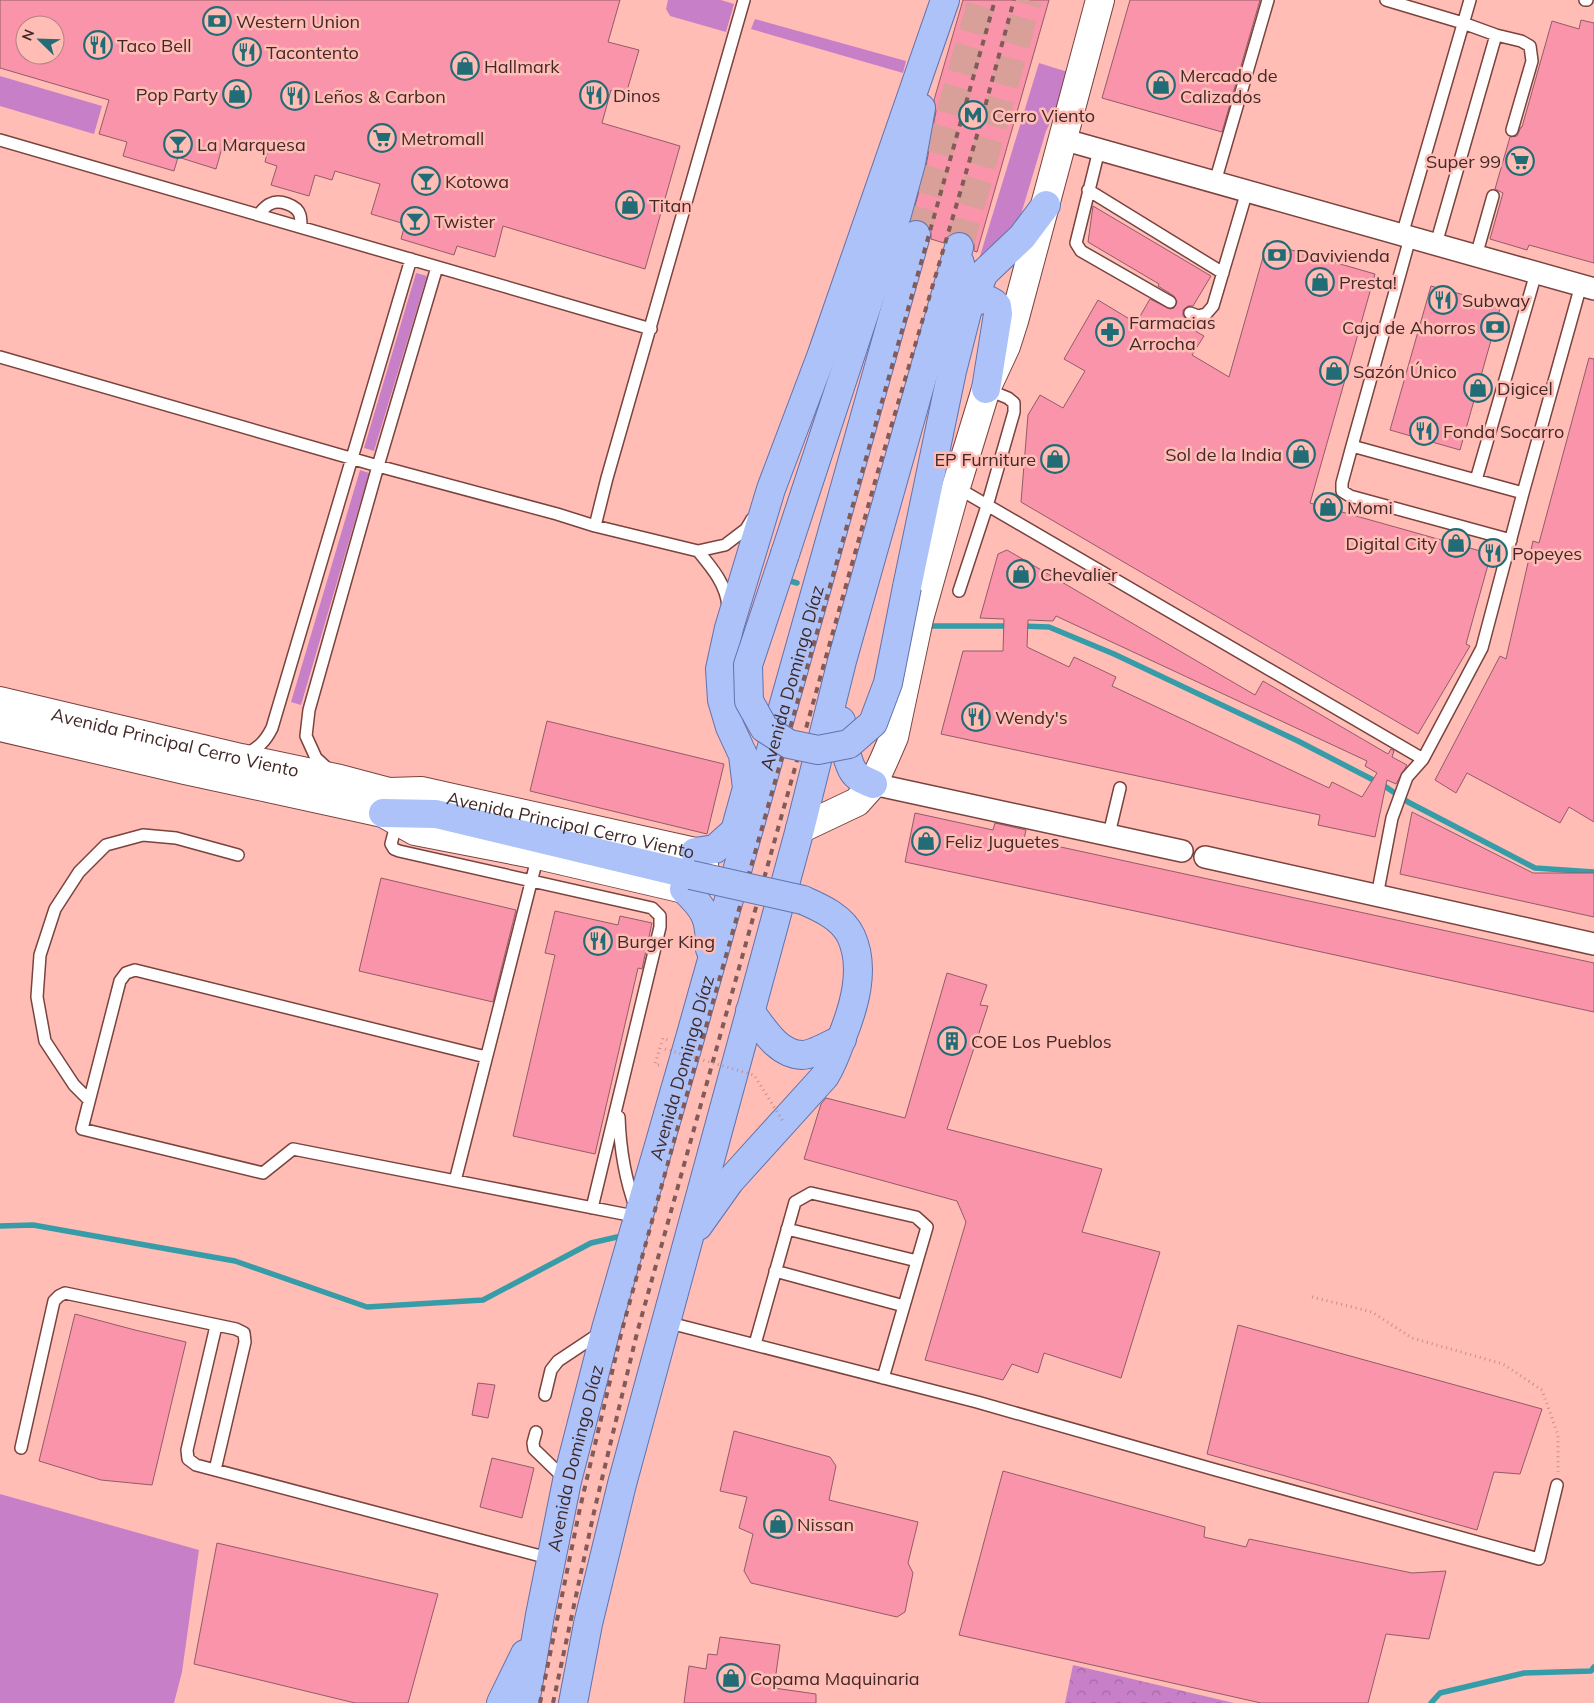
<svg xmlns="http://www.w3.org/2000/svg" width="1594" height="1703" font-family="Mulish,sans-serif">
<defs>
<pattern id="forest-crowns" width="20" height="18" patternUnits="userSpaceOnUse" patternTransform="scale(1.25)"><rect width="20" height="18" fill="#c780c8"/><path d="M2 6a3 3 0 1 1 6 0M12 15a3 3 0 1 1 6 0" fill="none" stroke="#a369a2"/></pattern>
</defs>
<rect width="100%" height="100%" fill="#ffbdb6"/>
<!-- green -->
<path fill="#c780c8" d="M668 0H721L734 4 726 32 670 16 666 9Z
M755 19 906 61 903 73 751 29Z
M1039 63 1071 73 1062 100 1046 131 1019 221 976 269Z
M0 76 102 106 94 134 0 106Z
M416 273 427 276 374 451 364 448Z
M360 470 369 473 301 705 291 702Z
M0 1494 199 1550 182 1672 174 1703H0Z"/>
<!-- forest -->
<path fill="url(#forest-crowns)" d="M1073 1665 1234 1703H1065Z"/>
<g fill="none" stroke-linecap="round" stroke-linejoin="round">
<!-- stream -->
<path stroke="#359ca8" stroke-width="5.5" d="M783 579 797 583
M931 626H1009
M1021 626 1049 627 1114 654 1298 741 1383 785 1408 802 1535 868 1594 872
M0 1226 33 1225 235 1261 367 1307 483 1300 591 1243 617 1237
M1431 1703 1440 1693 1524 1673 1591 1671 1594 1667"/>
</g>
<!-- building -->
<path fill="#fa94ab" stroke="#945b67" fill-rule="evenodd" d="M0 0H620L608 42 639 50 626 94 611 90 602 123 680 146 645 269 503 226 495 257 457 246 454 255 401 239 405 224 371 214 380 184 335 171 332 180 315 175 309 196 271 185 277 166 265 162 267 153 224 141 216 169 178 157 174 171 123 156 127 142 99 134 109 100 0 68ZM25 25H55V55H25Z
M963 0H1049L977 252 974 251V244L970 236 964 232H955L948 236 944 243 931 239V231L927 224 920 220H911L926 166 936 111 934 100Z
M1130 0H1260L1222 132 1102 98Z
M1581 20 1594 23V263L1529 245 1527 250 1490 239 1503 193 1495 189 1510 137 1517 136 1521 127H1522L1552 21 1579 29Z
M1093 206 1211 276 1193 306H1188L1183 310V315L1186 319 1183 324 1204 336 1192 355 1229 377 1267 243 1375 274 1310 503 1491 554 1466 644 1470 646 1418 734 1021 502 1028 415 1040 395 1063 408 1085 371 1064 359 1098 300 1136 323 1150 299 1170 309 1174 308 1177 302 1174 296 1158 286 1159 284 1088 242Z
M1431 286 1501 305 1460 450 1390 430Z
M1589 358 1594 359V822L1569 807 1560 823 1467 773 1456 793 1435 780 1500 656 1506 659 1533 541 1539 543Z
M1007 550 1255 695 1263 681 1388 754 1391 749 1394 751 1392 757 1407 765 1396 784 1387 780 1375 837 1318 825 1320 815 941 734 963 651H1003L1004 619 980 618 998 554ZM1056 616 1367 761 1365 766 1377 773 1362 797 1332 782 1329 788 1112 686 1116 677 1074 657 1069 667 1027 647 1028 620 1053 621Z
M547 721 724 764 707 834 530 791Z
M1412 812 1533 873H1594V917L1400 874Z
M915 813 993 830 995 823 1026 830 1024 839 1594 963V1012L1149 914 905 862Z
M381 878 516 910 493 1002 359 971Z
M555 911 618 925 620 916 652 923 642 969 638 968 595 1154 513 1136 555 955 545 953Z
M947 973 987 985 980 1005 988 1006 947 1129 1102 1169 1082 1232 1160 1252 1121 1378 1044 1353 1038 1373 1012 1364 1003 1380 925 1360 966 1222 957 1201 804 1159 821 1104 826 1098 905 1118Z
M75 1314 135 1330 186 1342 152 1485 101 1480 39 1461Z
M1238 1325 1542 1409 1520 1474 1494 1472 1477 1530 1207 1454Z
M478 1383 495 1385 488 1418 472 1415Z
M734 1431 830 1457 836 1466 829 1500 918 1522 908 1563 913 1573 905 1612 897 1617 751 1583 744 1571 753 1534 739 1528 747 1497 720 1491Z
M492 1458 534 1468 522 1518 480 1507Z
M1003 1471 1205 1527 1204 1537 1246 1547 1249 1539 1412 1573 1446 1571 1429 1639 1386 1634 1368 1703H1261L959 1635Z
M217 1543 438 1594 408 1703H355L194 1664Z
M720 1637 780 1645 774 1688 816 1694V1703H684L689 1666 706 1669 708 1654 717 1655Z"/>
<g fill="none" stroke-linecap="round" stroke-linejoin="round">
<!-- primary-tunnel -->
<path stroke="#d99f99" stroke-width="28" stroke-dasharray="28 14" stroke-linecap="butt" d="M916 235 982 0
M959 247 1028 0"/>
<defs>
<path id="service" d="M1386 0 1463 23 1496 35 1521 41 1530 46 1532 61 1512 130
M1585 0H1587
M0 140 651 329
M1099 150 1076 243 1081 251 1170 302
M1215 182 1268 0
M1088 190 1223 273
M258 215C262 211 265 206 270 204 279 199 297 205 300 215 301 219 301 224 301 227
M1402 235 1470 0
M1410 238 1352 446 1342 483V491L1350 496 1511 540
M1436 244 1496 35
M1476 256 1493 196
M1190 313 1198 316 1206 314 1213 306 1247 191
M0 357 378 466 557 514 595 526 698 551 725 545 746 529 752 519
M1352 446 1523 493
M1476 480 1536 273
M956 487 1423 759
M595 526 607 478 744 0
M698 551C712 568 726 584 728 606
M959 591 987 506 1014 412V403L1008 398 986 389
M245 755C259 747 265 742 272 728L411 259
M329 770 316 758 306 736 309 710 378 466 437 267
M397 821 391 844 394 849 399 851 652 908 660 916V927L592 1208
M1109 834 1120 788
M1377 896 1392 818 1407 777 1423 759 1482 648 1523 493 1581 285
M486 1057 135 970 126 973 120 981 82 1129 263 1173 293 1149 639 1217
M89 1100 74 1085 45 1041 37 997 40 955 55 909 79 872 106 845 143 835 176 838 238 855
M619 1117C620 1149 625 1179 636 1209
M455 1181 538 855
M787 1229 917 1261
M775 1271 904 1306
M666 1322 977 1402 1216 1470 1539 1559 1557 1485
M216 1326 187 1450 188 1459 196 1465 552 1559
M755 1344 795 1202 811 1193 916 1217 927 1227 883 1378
M545 1395 551 1370 558 1361 600 1333
M536 1432 533 1443 534 1449 567 1481
M21 1448 54 1301 59 1296 65 1293 236 1329 244 1333 245 1342 215 1470"/>
<path id="minor" d="M1062 139 1594 289
M873 784 1182 851
M1205 857 1594 944"/>
<g id="tertiary">
<path id="s1" d="M0 701 241 758 340 779 389 792 421 791 695 852C712 870 706 882 684 889L538 855 415 831 383 813 185 770 0 727"/>
<path d="M800 829 857 802 873 784 884 760 894 737 919 619 956 487 986 389 1006 346 1014 321 1100 0"/>
</g>
<g id="primary">
<path d="M971 303C981 298 988 297 997 306L998 314 986 389"/>
<path d="M967 312 984 273 1022 237 1046 205"/>
<path d="M785 554 897 214 911 163 921 108"/>
<path d="M907 587 952 371 966 316 960 263"/>
<path d="M841 721C841 732 847 762 853 771 857 778 866 781 873 784"/>
<path d="M383 813 436 814 691 875"/>
<path d="M695 852 715 849 735 831 747 788 743 755 730 727 722 700 720 669 729 628 771 489 822 354 945 0"/>
<path d="M684 889C706 910 710 918 710 949"/>
<path d="M750 1011C763 1028 777 1054 802 1055 813 1055 831 1044 842 1039"/>
<path d="M698 1226 730 1181 825 1076C833 1063 837 1051 842 1037 854 1007 866 968 851 936 842 917 821 908 803 900"/>
<path d="M501 1703 525 1654"/>
<path id="s2" d="M525 1703 540 1615 567 1481 606 1329 688 1045 916 235"/>
<path d="M573 1703 588 1624 622 1484 800 829 842 661 959 247"/>
</g>
</defs>
<!-- service casing -->
<use href="#service" stroke="#7a433e" stroke-width="14"/>
<!-- minor casing -->
<use href="#minor" stroke="#7a433e" stroke-width="24"/>
<!-- tertiary casing -->
<use href="#tertiary" stroke="#7a433e" stroke-width="30"/>
<!-- primary casing -->
<use href="#primary" stroke="#6272ac" stroke-width="30"/>
<!-- path -->
<path stroke="#c5908a" stroke-width="3" stroke-dasharray="1 4" stroke-linecap="butt" d="M659 1065 655 1064 663 1038 668 1040
M1312 1297 1372 1312 1412 1338 1503 1364 1542 1390 1558 1435V1472"/>
<!-- service -->
<use href="#service" stroke="#fff" stroke-width="11"/>
<!-- minor -->
<use href="#minor" stroke="#fff" stroke-width="21"/>
<!-- tertiary -->
<use href="#tertiary" stroke="#fff" stroke-width="28"/>
<!-- primary -->
<use href="#primary" stroke="#acc2f8" stroke-width="28"/>
<!-- rail -->
<path stroke="#825b58" stroke-width="4" stroke-dasharray="6 6" stroke-linecap="butt" d="M540 1703 580 1508 622 1330 682 1112 995 0
M553 1703 594 1512 637 1333 876 478 980 125 1014 0"/>
<defs>
<path id="primary-bridge" d="M785 554 748 665 749 701 764 728 789 744 818 750 849 744 873 723 888 683 907 587
M691 875 803 900"/>
</defs>
<!-- primary-bridge casing -->
<use href="#primary-bridge" stroke="#6272ac" stroke-width="30" stroke-linecap="butt"/>
<!-- path-bridge -->
<path stroke="#c5908a" stroke-width="3" stroke-dasharray="1 4" stroke-linecap="butt" d="M665 1049 754 1075 784 1123"/>
<!-- primary-bridge -->
<use href="#primary-bridge" stroke="#acc2f8" stroke-width="28"/>
</g>
<!-- icons -->
<defs>
<symbol id="bank-ring" viewBox="-11 -11 22 22"><circle r="9.5" fill="#ffbdb6" stroke="#226c75" stroke-width="1.5"/><path d="M-6-4H6V4H-6ZM0-2.3a2.3 2.3 0 1 0 0 4.6a2.3 2.3 0 1 0 0-4.6Z" fill="#226c75"/></symbol>
<symbol id="restaurant-ring" viewBox="-11 -11 22 22"><circle r="9.5" fill="#ffbdb6" stroke="#226c75" stroke-width="1.5"/><path d="M-5-6h1v4h1v-4h1v4h1v-4h1v5L-1.5 .5V6h-2V.5L-5-1ZM5-6V6H3V1.5H1.5Q1.5-4 5-6Z" fill="#226c75"/></symbol>
<symbol id="shop-ring" viewBox="-11 -11 22 22"><circle r="9.5" fill="#ffbdb6" stroke="#226c75" stroke-width="1.5"/><path d="M-5-2.5h2.3a2.7 3.5 0 0 1 5.4 0H5L5.5 6h-11ZM-1.5-2.5h3a1.5 2.3 0 0 0-3 0Z" fill="#226c75"/></symbol>
<symbol id="metro-ring" viewBox="-11 -11 22 22"><circle r="9.5" fill="#ffbdb6" stroke="#226c75" stroke-width="1.5"/><path d="M-5.5 5V-5H-3L0 0L3-5H5.5V5H3V-.5L0 4L-3-.5V5Z" fill="#226c75"/></symbol>
<symbol id="supermarket-ring" viewBox="-11 -11 22 22"><circle r="9.5" fill="#ffbdb6" stroke="#226c75" stroke-width="1.5"/><path d="M-6-5.5h2.5l.6 2H6L4.5 2H-2.5L-4.4-4H-6ZM-1.5 3.2a1.3 1.3 0 1 0 .1 0ZM3 3.2a1.3 1.3 0 1 0 .1 0Z" fill="#226c75"/></symbol>
<symbol id="bar-ring" viewBox="-11 -11 22 22"><circle r="9.5" fill="#ffbdb6" stroke="#226c75" stroke-width="1.5"/><path d="M-6-5H6L.8 .8V4.5H3.5V6h-7V4.5H-.8V.8Z" fill="#226c75"/></symbol>
<symbol id="pharmacy-ring" viewBox="-11 -11 22 22"><circle r="9.5" fill="#ffbdb6" stroke="#226c75" stroke-width="1.5"/><path d="M-2-6h4v4h4v4h-4v4h-4v-4h-4v-4h4Z" fill="#226c75"/></symbol>
<symbol id="building-ring" viewBox="-11 -11 22 22"><circle r="9.5" fill="#ffbdb6" stroke="#226c75" stroke-width="1.5"/><path d="M-4-6H4V6H1V3H-1V6H-4ZM-2.5-4.3h1.7v1.8h-1.7ZM.8-4.3h1.7v1.8H.8ZM-2.5-1h1.7V.8h-1.7ZM.8-1h1.7V.8H.8Z" fill="#226c75"/></symbol>
</defs>
<g fill-rule="evenodd">
<use href="#bank-ring" x="201" y="5" width="32" height="32"/>
<use href="#restaurant-ring" x="82" y="29" width="32" height="32"/>
<use href="#restaurant-ring" x="231" y="36" width="32" height="32"/>
<use href="#shop-ring" x="449" y="50" width="32" height="32"/>
<use href="#shop-ring" x="1145" y="69" width="32" height="32"/>
<use href="#shop-ring" x="221" y="78" width="32" height="32"/>
<use href="#restaurant-ring" x="578" y="79" width="32" height="32"/>
<use href="#restaurant-ring" x="279" y="80" width="32" height="32"/>
<use href="#metro-ring" x="957" y="99" width="32" height="32"/>
<use href="#supermarket-ring" x="366" y="122" width="32" height="32"/>
<use href="#bar-ring" x="162" y="128" width="32" height="32"/>
<use href="#supermarket-ring" x="1504" y="145" width="32" height="32"/>
<use href="#bar-ring" x="410" y="165" width="32" height="32"/>
<use href="#shop-ring" x="614" y="189" width="32" height="32"/>
<use href="#bar-ring" x="399" y="205" width="32" height="32"/>
<use href="#bank-ring" x="1261" y="239" width="32" height="32"/>
<use href="#shop-ring" x="1304" y="266" width="32" height="32"/>
<use href="#restaurant-ring" x="1427" y="284" width="32" height="32"/>
<use href="#bank-ring" x="1479" y="311" width="32" height="32"/>
<use href="#pharmacy-ring" x="1094" y="316" width="32" height="32"/>
<use href="#shop-ring" x="1318" y="355" width="32" height="32"/>
<use href="#shop-ring" x="1462" y="372" width="32" height="32"/>
<use href="#restaurant-ring" x="1408" y="415" width="32" height="32"/>
<use href="#shop-ring" x="1285" y="438" width="32" height="32"/>
<use href="#shop-ring" x="1039" y="443" width="32" height="32"/>
<use href="#shop-ring" x="1312" y="491" width="32" height="32"/>
<use href="#shop-ring" x="1440" y="527" width="32" height="32"/>
<use href="#restaurant-ring" x="1477" y="537" width="32" height="32"/>
<use href="#shop-ring" x="1005" y="558" width="32" height="32"/>
<use href="#restaurant-ring" x="960" y="701" width="32" height="32"/>
<use href="#shop-ring" x="910" y="825" width="32" height="32"/>
<use href="#restaurant-ring" x="582" y="925" width="32" height="32"/>
<use href="#building-ring" x="936" y="1025" width="32" height="32"/>
<use href="#shop-ring" x="762" y="1508" width="32" height="32"/>
<use href="#shop-ring" x="715" y="1662" width="32" height="32"/>
</g>
<g text-anchor="middle" dominant-baseline="central" stroke-width="5" stroke-linejoin="round" paint-order="stroke">
<!-- poi labels -->
<g font-size="18" fill="#422927" stroke="#ffbdb6" text-anchor="start">
<text x="236" y="21">Western Union</text>
<text x="117" y="45">Taco Bell</text>
<text x="266" y="52">Tacontento</text>
<text x="484" y="66">Hallmark</text>
<text x="1180" y="75">Mercado de<tspan x="1180" dy="21">Calizados</tspan></text>
<text x="218" y="94" text-anchor="end">Pop Party</text>
<text x="613" y="95">Dinos</text>
<text x="314" y="96">Leños &amp; Carbon</text>
<text x="992" y="115">Cerro Viento</text>
<text x="401" y="138">Metromall</text>
<text x="197" y="144">La Marquesa</text>
<text x="1501" y="161" text-anchor="end">Super 99</text>
<text x="445" y="181">Kotowa</text>
<text x="649" y="205">Titan</text>
<text x="434" y="221">Twister</text>
<text x="1296" y="255">Davivienda</text>
<text x="1339" y="282">Presta!</text>
<text x="1462" y="300">Subway</text>
<text x="1129" y="322">Farmacias<tspan x="1129" dy="21">Arrocha</tspan></text>
<text x="1476" y="327" text-anchor="end">Caja de Ahorros</text>
<text x="1353" y="371">Sazón Único</text>
<text x="1497" y="388">Digicel</text>
<text x="1443" y="431">Fonda Socarro</text>
<text x="1282" y="454" text-anchor="end">Sol de la India</text>
<text x="1036" y="459" text-anchor="end">EP Furniture</text>
<text x="1347" y="507">Momi</text>
<text x="1437" y="543" text-anchor="end">Digital City</text>
<text x="1512" y="553">Popeyes</text>
<text x="1040" y="574">Chevalier</text>
<text x="995" y="717">Wendy's</text>
<text x="945" y="841">Feliz Juguetes</text>
<text x="617" y="941">Burger King</text>
<text x="971" y="1041">COE Los Pueblos</text>
<text x="797" y="1524">Nissan</text>
<text x="750" y="1678">Copama Maquinaria</text>
</g>
<!-- street labels -->
<g font-size="18" fill="#422927" stroke="#ffbdb6">
<text stroke="none"><textPath href="#s2" startOffset="1060">Avenida Domingo Díaz</textPath></text>
<text stroke="none"><textPath href="#s1" startOffset="180">Avenida Principal Cerro Viento</textPath></text>
<text stroke="none"><textPath href="#s1" startOffset="585">Avenida Principal Cerro Viento</textPath></text>
<text stroke="none"><textPath href="#s2" startOffset="655">Avenida Domingo Díaz</textPath></text>
<text stroke="none"><textPath href="#s2" startOffset="250">Avenida Domingo Díaz</textPath></text>
</g>
</g>
<!-- north arrow -->
<g transform="translate(40 40) rotate(293)"><circle r="24" fill="#ffbdb6" stroke="#b3827d"/>
<path d="M0-4L9 19L0 12L-9 19Z" fill="#226c75"/>
<text y="-8" font-size="14" font-weight="bold" text-anchor="middle" fill="#422927">N</text>
</g>
</svg>
